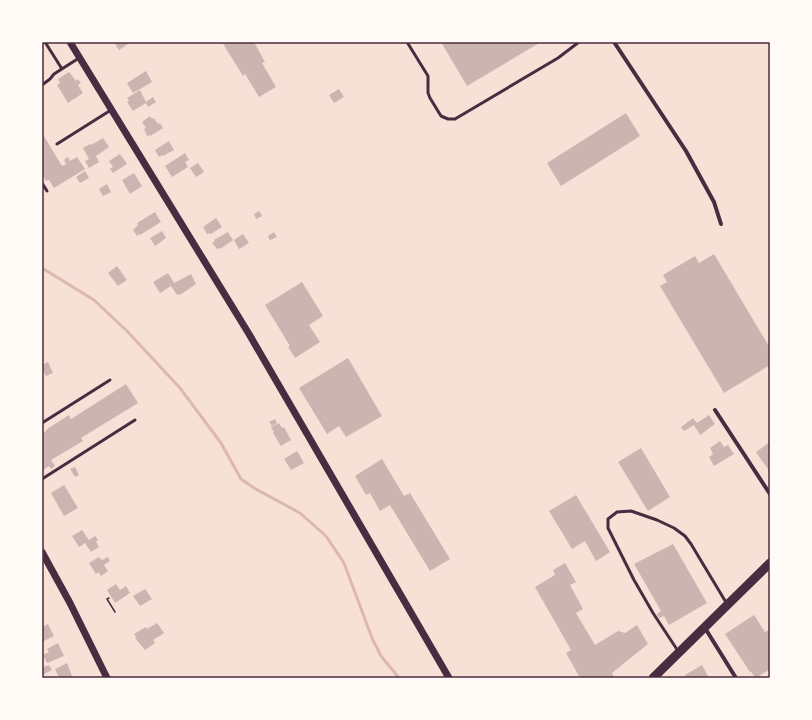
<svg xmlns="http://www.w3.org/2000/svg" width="812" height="720" font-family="Signika,sans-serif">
<rect width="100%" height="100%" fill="#f7e1d7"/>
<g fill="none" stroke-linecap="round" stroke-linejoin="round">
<!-- stream -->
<path stroke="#dcb8b0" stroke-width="3" d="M42 268 94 300 127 331 180 388 221 443 241 479 254 488 300 513 326 536 344 563 372 638 381 656 399 678"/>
</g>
<!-- building -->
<path fill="#ccb4b1" d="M114 42H131L119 50Z
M222 42H254L265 62 262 63 276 87 259 97 245 74 243 76Z
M441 42H541L467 86Z
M146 71 152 82 133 93 127 83Z
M69 72 76 81 78 79 81 83 78 85 83 93 68 103 57 85 60 83 58 79Z
M339 89 344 97 334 103 329 95Z
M140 90 146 102 153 97 156 102 148 107 146 103 133 111 127 102 129 101 127 98Z
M626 113 640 136 561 186 547 163Z
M150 116 152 119 154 118 158 124 160 123 163 128 150 136V135L147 136 144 129 146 128 142 122Z
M42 133 62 166 66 164 64 160 68 157 70 161 77 157 85 169 54 188 49 180 46 181 42 174 44 173 42 169Z
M103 138 109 147 96 156 99 162 89 168 85 161 89 159 83 148 90 144 91 145Z
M169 141 174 150 163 156V155L159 157 155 150Z
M185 153 189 160 185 162 188 167 172 177 165 166Z
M120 154 127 164 113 173 110 169 113 167 109 161Z
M198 163 204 172 196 177 190 168Z
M85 171 89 178 80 183 76 177Z
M134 173 142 186 130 194 122 180Z
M107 184 111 192 103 196 99 189Z
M259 211 262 216 256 219 254 214Z
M155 212 161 222 140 235 139 234 137 236 133 230 138 225 137 223Z
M216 218 222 227 211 234 210 233 207 234 203 227Z
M162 231 166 238 155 246 150 238Z
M228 232 233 240 220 249 219 248 217 249 212 243 215 241 214 240Z
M274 232 277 237 270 240 268 236Z
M243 234 249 243 239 249 234 240Z
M714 254 770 348V365L724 393 660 286 667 282 663 275 695 256 699 263Z
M117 266 127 280 118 286 108 273Z
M168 273 174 283 191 274 196 284 180 295 179 294 177 295 171 286 160 293 153 282Z
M302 282 323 316 309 325 320 342 295 358 288 347 290 346 265 305Z
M348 358 382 416 346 437 339 426 327 434 299 388Z
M48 362 53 373 46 376 42 369V365Z
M126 384 138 403 81 438 83 441 51 460 55 466 51 469 49 466 42 471V434L47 430V429L69 415 71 419Z
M709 415 715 424 700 435 694 425 684 431 681 427 693 418 697 423Z
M275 419 277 423 272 426 269 422Z
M279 423 282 428 284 427 291 440 281 446 273 433 274 432 271 427Z
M720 441 724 447 728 445 734 454 714 466 709 457 713 454 710 448Z
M770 442V472L756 452Z
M641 448 670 497 648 511 618 462Z
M297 451 304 463 291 470 284 459Z
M382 459 404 496 410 493 450 559 430 571 390 505 380 511 370 493 366 495 355 476Z
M75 467 79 475 75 477 70 469Z
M64 485 78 508 64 516 51 493Z
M576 495 610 552 596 561 585 541 572 549 549 511Z
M82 530 89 540 95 536 98 540 96 542 99 547 91 552 85 543 79 547 72 536Z
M673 544 707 603 669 625 664 616 659 618 657 614 661 611 634 564Z
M99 557 102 560 108 557 110 561 104 565 108 571 101 576 98 572 96 574 89 563Z
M565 563 576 582 570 585 583 609 576 613 595 645 618 631 625 633 637 625 648 644 612 673 615 678H580L566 653 571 650 535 587 555 575 553 570Z
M116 584 120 590 126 586 130 593 115 603 107 590Z
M145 589 152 599 140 606 133 596Z
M754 615 765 632 770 629V669L756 678 751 672H750L725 634Z
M157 623 164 633 153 640 155 643 145 650 135 638 136 637 134 634 146 627 147 629Z
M48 624 54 636 44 641 42 639V627Z
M58 643 64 656 47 663 43 655 49 652 47 649Z
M67 663 72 676 67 678H59L55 669Z
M49 665 52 670 42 675V668Z
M702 665 709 678H687L685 675Z"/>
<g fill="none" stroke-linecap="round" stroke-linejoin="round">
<!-- path -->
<path stroke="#4a2c40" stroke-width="1.5" d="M109 598 107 599 115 612"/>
<!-- service -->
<path stroke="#4a2c40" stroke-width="3" d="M45 42 62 69
M407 42 428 76V93L430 98 441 116 448 119H455L558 58 579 42
M42 85 50 79 54 74 79 58
M57 144 111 110
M42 183 47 191
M42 423 110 380
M42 479 135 420
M678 651 653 613 634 580 608 528V519L617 512 631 511 657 520 674 528 685 536 691 544 727 604"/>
<!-- minor -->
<path stroke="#4a2c40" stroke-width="4" d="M614 42 686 151 714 202 721 224
M715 410 770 494
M705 628 736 678"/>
<!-- tertiary -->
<path stroke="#4a2c40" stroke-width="7" d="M70 42 249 334 449 678
M42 552 70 603 107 678"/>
<!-- primary -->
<path stroke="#4a2c40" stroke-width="9" d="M653 678 770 563"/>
</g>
<!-- border -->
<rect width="812" height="720" fill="none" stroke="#fffaf5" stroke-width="86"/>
<rect x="43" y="43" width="726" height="634" fill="none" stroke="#4a2c40" stroke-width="1.5"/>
</svg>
